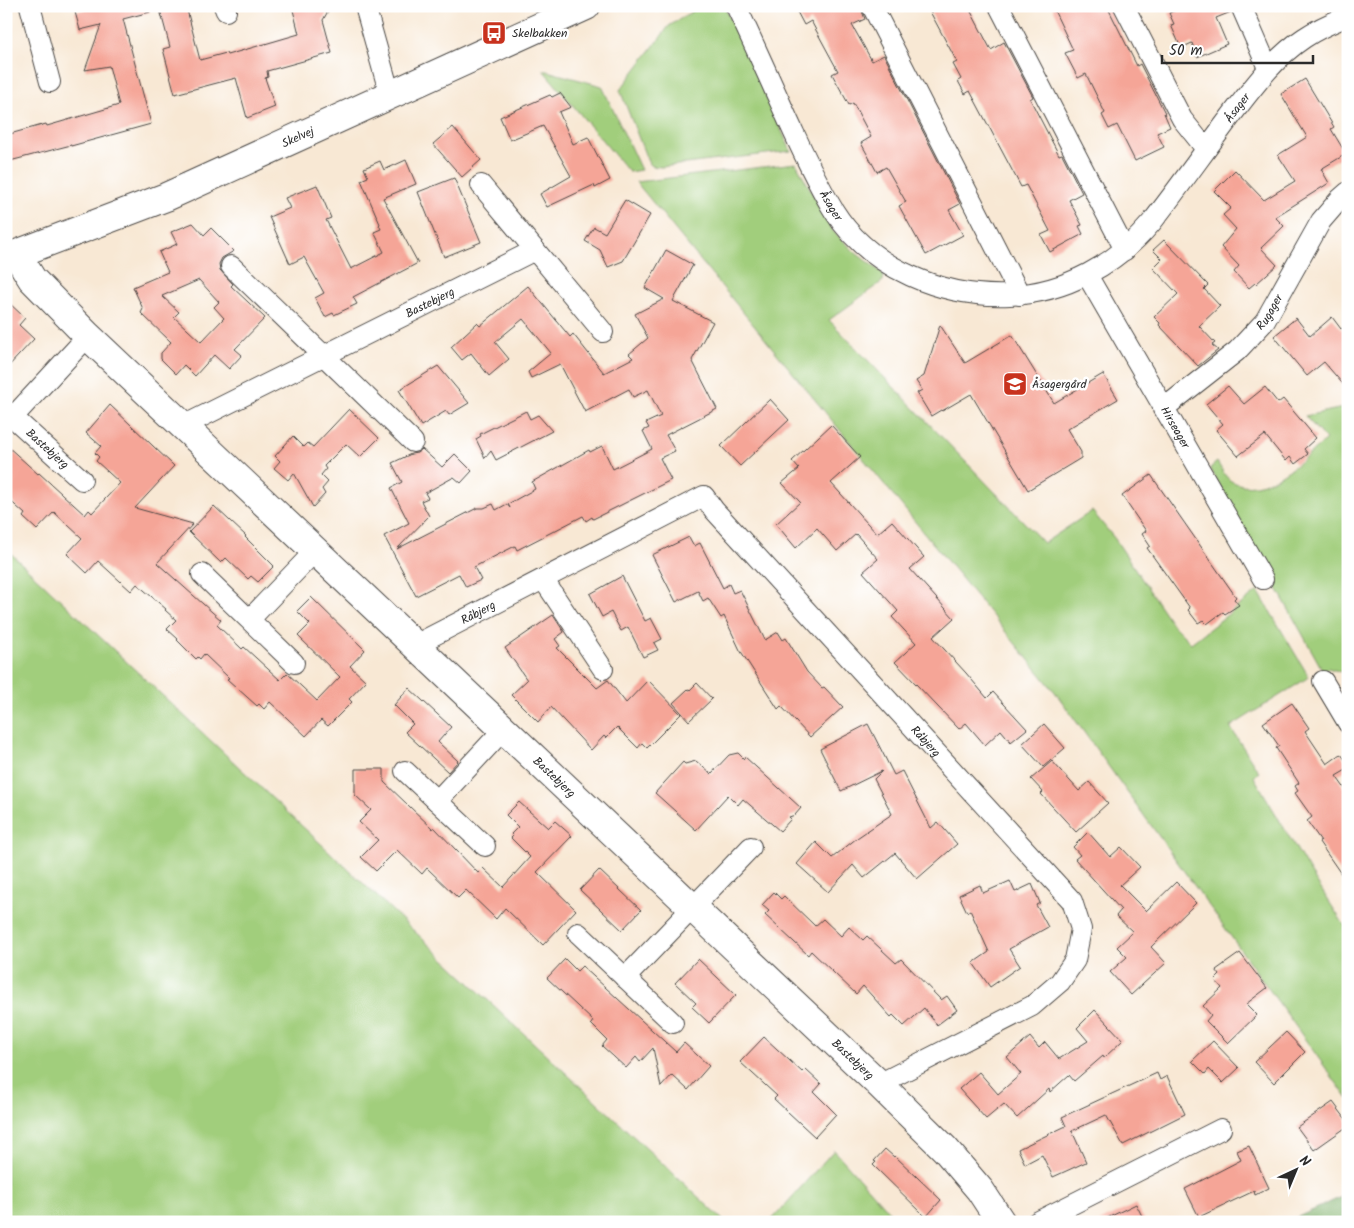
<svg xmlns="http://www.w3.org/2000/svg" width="1354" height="1228" font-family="Kalam,sans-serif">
<rect width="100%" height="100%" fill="#fff"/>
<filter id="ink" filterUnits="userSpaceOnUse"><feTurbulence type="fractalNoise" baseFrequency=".02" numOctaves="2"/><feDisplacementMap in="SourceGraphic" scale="10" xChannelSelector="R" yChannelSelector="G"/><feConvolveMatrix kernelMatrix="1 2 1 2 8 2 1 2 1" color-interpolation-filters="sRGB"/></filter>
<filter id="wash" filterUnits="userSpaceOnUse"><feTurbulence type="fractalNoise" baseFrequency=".0096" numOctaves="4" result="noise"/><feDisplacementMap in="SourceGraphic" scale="20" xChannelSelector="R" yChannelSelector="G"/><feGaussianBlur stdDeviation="1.12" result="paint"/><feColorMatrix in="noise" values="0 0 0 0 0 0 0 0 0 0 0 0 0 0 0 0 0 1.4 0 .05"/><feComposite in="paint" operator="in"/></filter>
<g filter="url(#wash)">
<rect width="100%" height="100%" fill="#f8e8d4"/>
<!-- green -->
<path fill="#a1ce7b" stroke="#667c53" d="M701 6H724L791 151 661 167 652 166 648 162 620 90 669 26Z
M543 70 602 86 641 170 629 172Z
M796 163 833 231 857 254 884 274 883 281 829 320 1044 543 1092 511 1115 539 1172 624 1191 643 1258 591 1309 677 1230 727 1259 772 1254 777 1310 872 1348 931V1099L1055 692 636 182Z
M1348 407V670L1341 672 1328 668 1323 671 1210 468 1217 462C1221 468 1225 477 1231 481 1263 499 1304 459 1326 440L1305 416Z
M6 549 725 1222H6Z
M834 1150 898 1222H770Z"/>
<!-- forest -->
<path fill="#80b16b" stroke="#566e4b" d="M1348 1194V1222H1287Z"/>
<g id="blocks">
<!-- building -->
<path fill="#f5a597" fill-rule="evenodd" d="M97 6H150V12L123 19 151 124 71 146V145L6 162V135L46 124 47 126 119 105 109 66 85 70 101 25 80 30 75 12Z
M159 6H186L200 60 226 53 227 55 299 34 292 6H331L323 20 332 53 267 71 268 77 265 78 275 107 247 118 236 78 175 94 163 49 170 47Z
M794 6H860L865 19 852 25 872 61 884 55 960 204 949 210 963 235 926 255 899 206 906 202 886 167 877 172 861 143 871 137 853 103 849 105 832 74 838 71 811 21 804 25Z
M927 6H968L991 50 1004 42 1033 97 1030 99 1059 155 1062 154 1082 193 1069 200 1082 225 1079 226 1083 234 1050 252 1041 235 1050 231 1026 185 1021 187 970 91 965 94 958 81 961 79 953 64 957 62Z
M1052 6H1107L1137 66 1140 64 1165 113H1164L1170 127 1157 133 1164 147 1135 161 1117 125 1109 129 1102 115 1105 113 1086 74 1078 78 1065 53 1073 50Z
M1185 6H1229L1231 12 1216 18 1227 44 1197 57 1192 43 1181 48 1171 25 1174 24 1169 13Z
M1305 79 1334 127 1331 129 1346 154 1321 169 1329 183 1275 217 1284 226 1261 248 1277 265 1256 284 1255 283 1249 288 1234 272 1239 266 1221 247 1236 229 1223 215 1231 208 1214 191 1235 170 1264 200 1295 181 1278 155 1307 137 1281 94Z
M560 93 571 107 559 112 573 144 588 137 610 180 595 188 594 185 547 207 540 194 571 176 543 126 510 140 500 117 550 95 552 97Z
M453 127 481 160 462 177 433 144Z
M406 160 416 184 383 198 418 263 353 297 357 304 334 315 333 313 325 317 315 298 324 293 304 257 290 264 269 217 290 208 285 198 317 185 331 218 326 220 351 269 384 252 374 232 381 229 379 225 380 224 361 180 368 177 364 168 380 161 384 170Z
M454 178 481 242 444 257 418 192Z
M625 200 650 215 623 261 608 267 600 250 585 241 594 227 605 233Z
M193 223 204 235 211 228 234 251 222 258 219 264 220 270 233 284 231 286 265 318 235 349 242 355 229 369 214 355 195 376 184 365 176 374 161 359V353L171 342 141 313 143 309 133 287 168 272 159 252 177 244 171 232ZM199 280 219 302 214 307 224 318 201 342 174 317 179 312 162 296Z
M1164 240 1208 285 1204 289 1220 306 1199 326 1215 343 1212 345 1218 350 1198 366 1159 325 1160 323 1154 317 1178 294 1153 268 1162 259 1153 250Z
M666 250 693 265 673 301 713 322 692 360 717 409 666 435 675 451 660 458 671 480 593 519 592 517 586 521 583 516 517 550 515 546 474 567 481 580 466 587 459 574 416 596 384 536 409 523 391 488 402 482 392 463 411 454 417 453 422 449 442 467 455 454 472 471 461 483 454 477 425 493 428 498 421 501 429 516 397 549 477 508H484L493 504 496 510 507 504 510 508 508 504 535 489 532 482 589 450 590 452 602 446 613 469 652 449 643 431 649 428 646 423 661 416 648 390 633 397 629 389 585 412 560 364 531 378 528 372 551 353 523 319 495 342 509 359 489 376 471 353 462 360 451 347 477 323 480 326 528 286 570 337 573 334 604 373 633 358 629 354 648 338 635 314 664 299 645 288Z
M6 300 25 318 19 325 34 339 6 369Z
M1332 317 1341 329 1348 324V390L1324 362 1307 376 1274 336 1296 318 1310 336Z
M940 325 965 363 1012 335 1054 403 1103 374 1118 399 1067 429 1081 452V458L1028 490 971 394 942 411 941 410 931 416 917 393 922 390 916 381 924 376Z
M438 366 469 403 449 415 446 411 421 426 399 390Z
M1228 386 1244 404 1265 387 1278 403 1283 399 1316 438 1304 449 1308 454 1295 464 1290 457 1286 461 1265 435 1238 456 1216 430 1223 424 1206 404Z
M770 399 789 420 740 466 721 446Z
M110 405 174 466 135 508 193 524 157 563 221 620 217 625 242 649 244 647 280 680 287 673 317 701 340 677 298 636 310 624 297 611 311 597 365 650 350 666 366 681 349 699 352 702 328 726 321 720 306 736 270 702 264 709 259 704 257 706 227 679 229 678 204 654 200 659 198 657 196 659 177 640 178 639 167 629 176 620 165 610 166 609 137 584 131 591 98 561 87 573 67 554 82 538 54 512 37 530 23 517 25 514 6 497V445L38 474 39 473 85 515 89 510 92 513 120 483 96 461 99 457 95 453 101 446 86 433Z
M349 409 379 438 360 457 346 444 324 466 326 469 321 475 328 482 322 489 325 494 313 507 294 473 288 480 274 468 280 461 275 456 293 436 304 447 308 443 313 447Z
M526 411 530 419 538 415 552 431 496 460 491 451 485 458 476 439 481 436 480 434Z
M831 425 860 457 831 483 877 534 892 521 924 557 910 569 954 618 933 637 966 673 987 698 993 692 1027 729 1011 742 1001 730 985 745 966 723 959 729 895 662 916 643 892 617 898 611 863 572 878 559 856 534 837 551 817 528 796 548 776 524 800 502 782 483 799 469 792 461Z
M1151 475 1236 597 1234 599 1239 605 1225 614 1223 612 1207 624 1203 620 1198 623 1188 610 1190 608 1147 548 1150 546 1142 534 1146 531 1122 496Z
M214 506 246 536 245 537 274 566 258 582 251 576 248 579 226 558 221 563 189 532Z
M689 537 694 546 700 543 723 588 729 584 733 593 740 590 765 640 778 632 783 640 786 638 807 672 822 688 824 687 843 707 810 737 781 706 778 709 740 650 724 616 721 618 708 598 703 601 698 591 676 602 652 555Z
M622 576 645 621 651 618 662 639 654 643 658 650 643 657 628 627 621 631 611 612 602 617 590 594Z
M553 615 564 632 555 639 560 646 557 648 597 688 608 680 626 703 648 680 681 714 647 748 642 743 638 748 617 727 606 738 604 736 591 750 551 707 538 722 511 695 527 680 505 648Z
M697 683 712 699 689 721 673 703 688 689 690 690Z
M409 688 451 727 438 742 458 761 448 772 405 732 413 724 394 705Z
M1292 703 1309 728 1305 731 1327 764 1341 754 1348 764V769L1336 776 1348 793V884L1319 842 1321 841 1307 821 1312 817 1295 793 1298 791 1295 786 1299 783 1276 748 1279 746 1263 723Z
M868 724 894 775 902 771 931 828 938 822 957 844 917 879 895 853 864 878 853 865 828 892 797 864 816 842 832 858 857 838 892 814 874 779 882 771 841 791 820 749Z
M1044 724 1065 748 1043 767 1022 744Z
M738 753 744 759 745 757 801 808 795 815 789 817 791 819 780 831 743 799 738 805 728 795 696 830 655 793 683 762 685 764 696 761 711 774 729 755Z
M1052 761 1079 791 1089 782 1108 803 1076 832 1041 794 1043 792 1031 779Z
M355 769H384V782L433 829 434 827 478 873 483 868 503 887 530 857 511 838 513 836 511 834 518 827 506 815 519 802 548 828 555 821 572 836 537 872 576 910 543 945 505 908 496 919 466 890 458 898 427 868 422 874 397 850 376 871 361 857 378 840 359 822 371 810 355 795Z
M1088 832 1110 857 1121 847 1140 867 1120 885 1146 911 1176 882 1196 903 1151 947 1166 963 1131 995 1110 972 1127 957 1117 947 1133 932 1116 916 1121 910 1075 859 1080 855 1073 847Z
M599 870 641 910 622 930 580 890Z
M1010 881 1015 892 1032 884 1040 903 1036 905 1048 927 1009 949 1020 966 990 987 973 963 989 952 970 910 967 912 959 895 980 885 983 893Z
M774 892 781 899 784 896 815 926 823 919 841 936 849 927 863 940 867 936 896 963 901 959 941 1000 947 996 957 1010 937 1025 924 1008 904 1026 893 1015 891 1017 863 986 856 994 811 951 808 955 765 915 769 911 762 905Z
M1240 953 1267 988 1246 1004 1257 1015 1228 1043 1206 1021 1211 1015 1203 1006 1222 988 1215 980 1220 975 1216 970Z
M565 959 577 971 582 966 676 1052 684 1043 709 1066 688 1090 672 1075 661 1087 653 1048 640 1062 636 1057 626 1068 602 1046 607 1040 591 1024 593 1021 547 978Z
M698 959 736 995 709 1023 692 1007 696 1003 675 983Z
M1095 1010 1123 1040 1104 1058 1103 1056 1074 1081 1069 1075 1050 1092 1049 1089 1017 1118 1004 1104 986 1119 959 1089 979 1072 998 1094 1021 1074 1007 1057 1030 1037 1039 1048 1045 1042 1059 1059 1088 1041 1077 1028Z
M1286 1032 1305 1052 1274 1083 1254 1062Z
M764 1037 802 1072 805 1069 821 1084 814 1092 836 1114 815 1137 774 1099 777 1096 740 1062Z
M1213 1041 1239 1068 1223 1083 1209 1069 1205 1074 1192 1061Z
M1157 1073 1160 1080 1167 1076 1185 1114 1123 1145 1106 1115 1072 1131 1086 1162 1053 1177 1042 1155 1025 1164 1018 1149 1066 1126 1062 1117Z
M1333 1102 1348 1122V1126L1314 1150 1297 1127Z
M1249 1146 1269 1188 1255 1195 1254 1191 1199 1217 1185 1189 1241 1160 1237 1151Z
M885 1149 894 1157 895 1156 941 1200 926 1217 873 1165 876 1162 874 1161Z
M1136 1204 1145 1222H1099Z"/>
</g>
</g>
<g filter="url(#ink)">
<use href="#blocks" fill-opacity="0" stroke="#4a4744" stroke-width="1"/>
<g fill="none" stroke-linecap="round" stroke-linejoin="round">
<defs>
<g id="street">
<path d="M30 6 50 82"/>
<path d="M224 6 226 11"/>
<path d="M365 6 390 95"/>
<path id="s1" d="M736 6C754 44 771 82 788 120 802 150 816 182 834 211 870 269 944 298 1010 295 1065 293 1117 264 1152 222 1181 185 1208 146 1237 108 1257 82 1277 56 1304 38 1317 29 1333 22 1348 16"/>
<path d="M872 6 1020 295"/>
<path d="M999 6 1125 250"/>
<path d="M1124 6 1182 119 1206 149"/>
<path d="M1241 6 1268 68"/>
<path d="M481 185 603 332"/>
<path d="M231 266 413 442"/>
<path id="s2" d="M1087 275 1263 579"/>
<path id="s3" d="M1163 409 1237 351 1265 321 1321 221 1340 199 1348 192"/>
<path id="s4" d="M6 411 82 480"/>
<path d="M13 417 88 336"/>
<path id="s5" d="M183 426 535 250"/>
<path d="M202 574 294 663"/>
<path d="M543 579 603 669"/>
<path d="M250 619 315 551"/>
<path id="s6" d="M415 645 704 496 714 510 1072 901 1081 929 1075 960 1060 982 1032 1006 879 1084"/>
<path d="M1323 681 1348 723"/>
<path d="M405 771 485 846"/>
<path d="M437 801 504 729"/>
<path d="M578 933 673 1023"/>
<path d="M625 978 751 847"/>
<path d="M1037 1222 1221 1129"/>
</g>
<g id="secondary">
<path id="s7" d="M17 255 32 279 88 336 879 1084 945 1149 980 1190 1001 1222"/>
<path id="s8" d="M6 258 166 197 586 6"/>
</g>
</defs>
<!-- street casing -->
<use href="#street" stroke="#4a4744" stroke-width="22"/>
<!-- secondary casing -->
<use href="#secondary" stroke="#4a4744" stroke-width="30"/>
<!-- street -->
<use href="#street" stroke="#fff" stroke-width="20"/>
<!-- secondary -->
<use href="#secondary" stroke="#fff" stroke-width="28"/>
</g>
</g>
<!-- icons -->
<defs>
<symbol id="bus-square" viewBox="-11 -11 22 22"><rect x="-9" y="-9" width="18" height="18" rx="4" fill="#c8321e" stroke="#fff"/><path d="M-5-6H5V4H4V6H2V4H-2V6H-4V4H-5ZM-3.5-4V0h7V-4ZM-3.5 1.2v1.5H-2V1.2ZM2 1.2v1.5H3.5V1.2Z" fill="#fff"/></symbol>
<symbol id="school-square" viewBox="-11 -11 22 22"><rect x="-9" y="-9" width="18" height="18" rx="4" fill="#c8321e" stroke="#fff"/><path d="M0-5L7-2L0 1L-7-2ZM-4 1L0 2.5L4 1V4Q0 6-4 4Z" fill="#fff"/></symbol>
</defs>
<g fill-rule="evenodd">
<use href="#bus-square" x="480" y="19" width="28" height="28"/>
<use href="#school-square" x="1001" y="370" width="28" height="28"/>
</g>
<g text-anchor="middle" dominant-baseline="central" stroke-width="5" stroke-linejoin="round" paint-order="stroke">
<!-- poi labels -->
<g font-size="12" fill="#2b2b2b" stroke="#fff" text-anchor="start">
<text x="512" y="33">Skelbakken</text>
<text x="1032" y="384">Åsagergård</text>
</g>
<!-- street labels -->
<g font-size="12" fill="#2b2b2b" stroke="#fff">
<text stroke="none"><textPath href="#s1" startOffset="738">Åsager</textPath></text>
<text stroke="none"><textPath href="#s8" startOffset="316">Skelvej</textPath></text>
<text stroke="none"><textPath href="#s1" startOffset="221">Åsager</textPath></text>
<text stroke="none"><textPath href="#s5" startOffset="276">Bastebjerg</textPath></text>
<text stroke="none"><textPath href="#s3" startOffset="145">Rugager</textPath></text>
<text stroke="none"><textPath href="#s2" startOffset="176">Hirseager</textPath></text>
<text stroke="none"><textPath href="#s4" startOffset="56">Bastebjerg</textPath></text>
<text stroke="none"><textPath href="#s6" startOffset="71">Råbjerg</textPath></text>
<text stroke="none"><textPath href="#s6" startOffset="656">Råbjerg</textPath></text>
<text stroke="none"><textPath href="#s7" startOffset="750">Bastebjerg</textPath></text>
<text stroke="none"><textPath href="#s7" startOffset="1161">Bastebjerg</textPath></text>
</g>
</g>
<!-- margin -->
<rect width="1354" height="1228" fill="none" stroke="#fff" stroke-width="25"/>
<!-- north arrow -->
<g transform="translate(1296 1170) rotate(44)" stroke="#ffffff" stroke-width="4" paint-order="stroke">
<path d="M0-4L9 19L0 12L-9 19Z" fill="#2b2b2b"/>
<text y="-8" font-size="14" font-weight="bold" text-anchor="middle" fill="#2b2b2b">N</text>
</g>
<!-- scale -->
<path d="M1162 55v8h151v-8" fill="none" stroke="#2b2b2b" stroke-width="2.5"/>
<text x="1169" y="55" font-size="15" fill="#2b2b2b" stroke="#ffffff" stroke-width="4" paint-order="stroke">50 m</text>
</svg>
